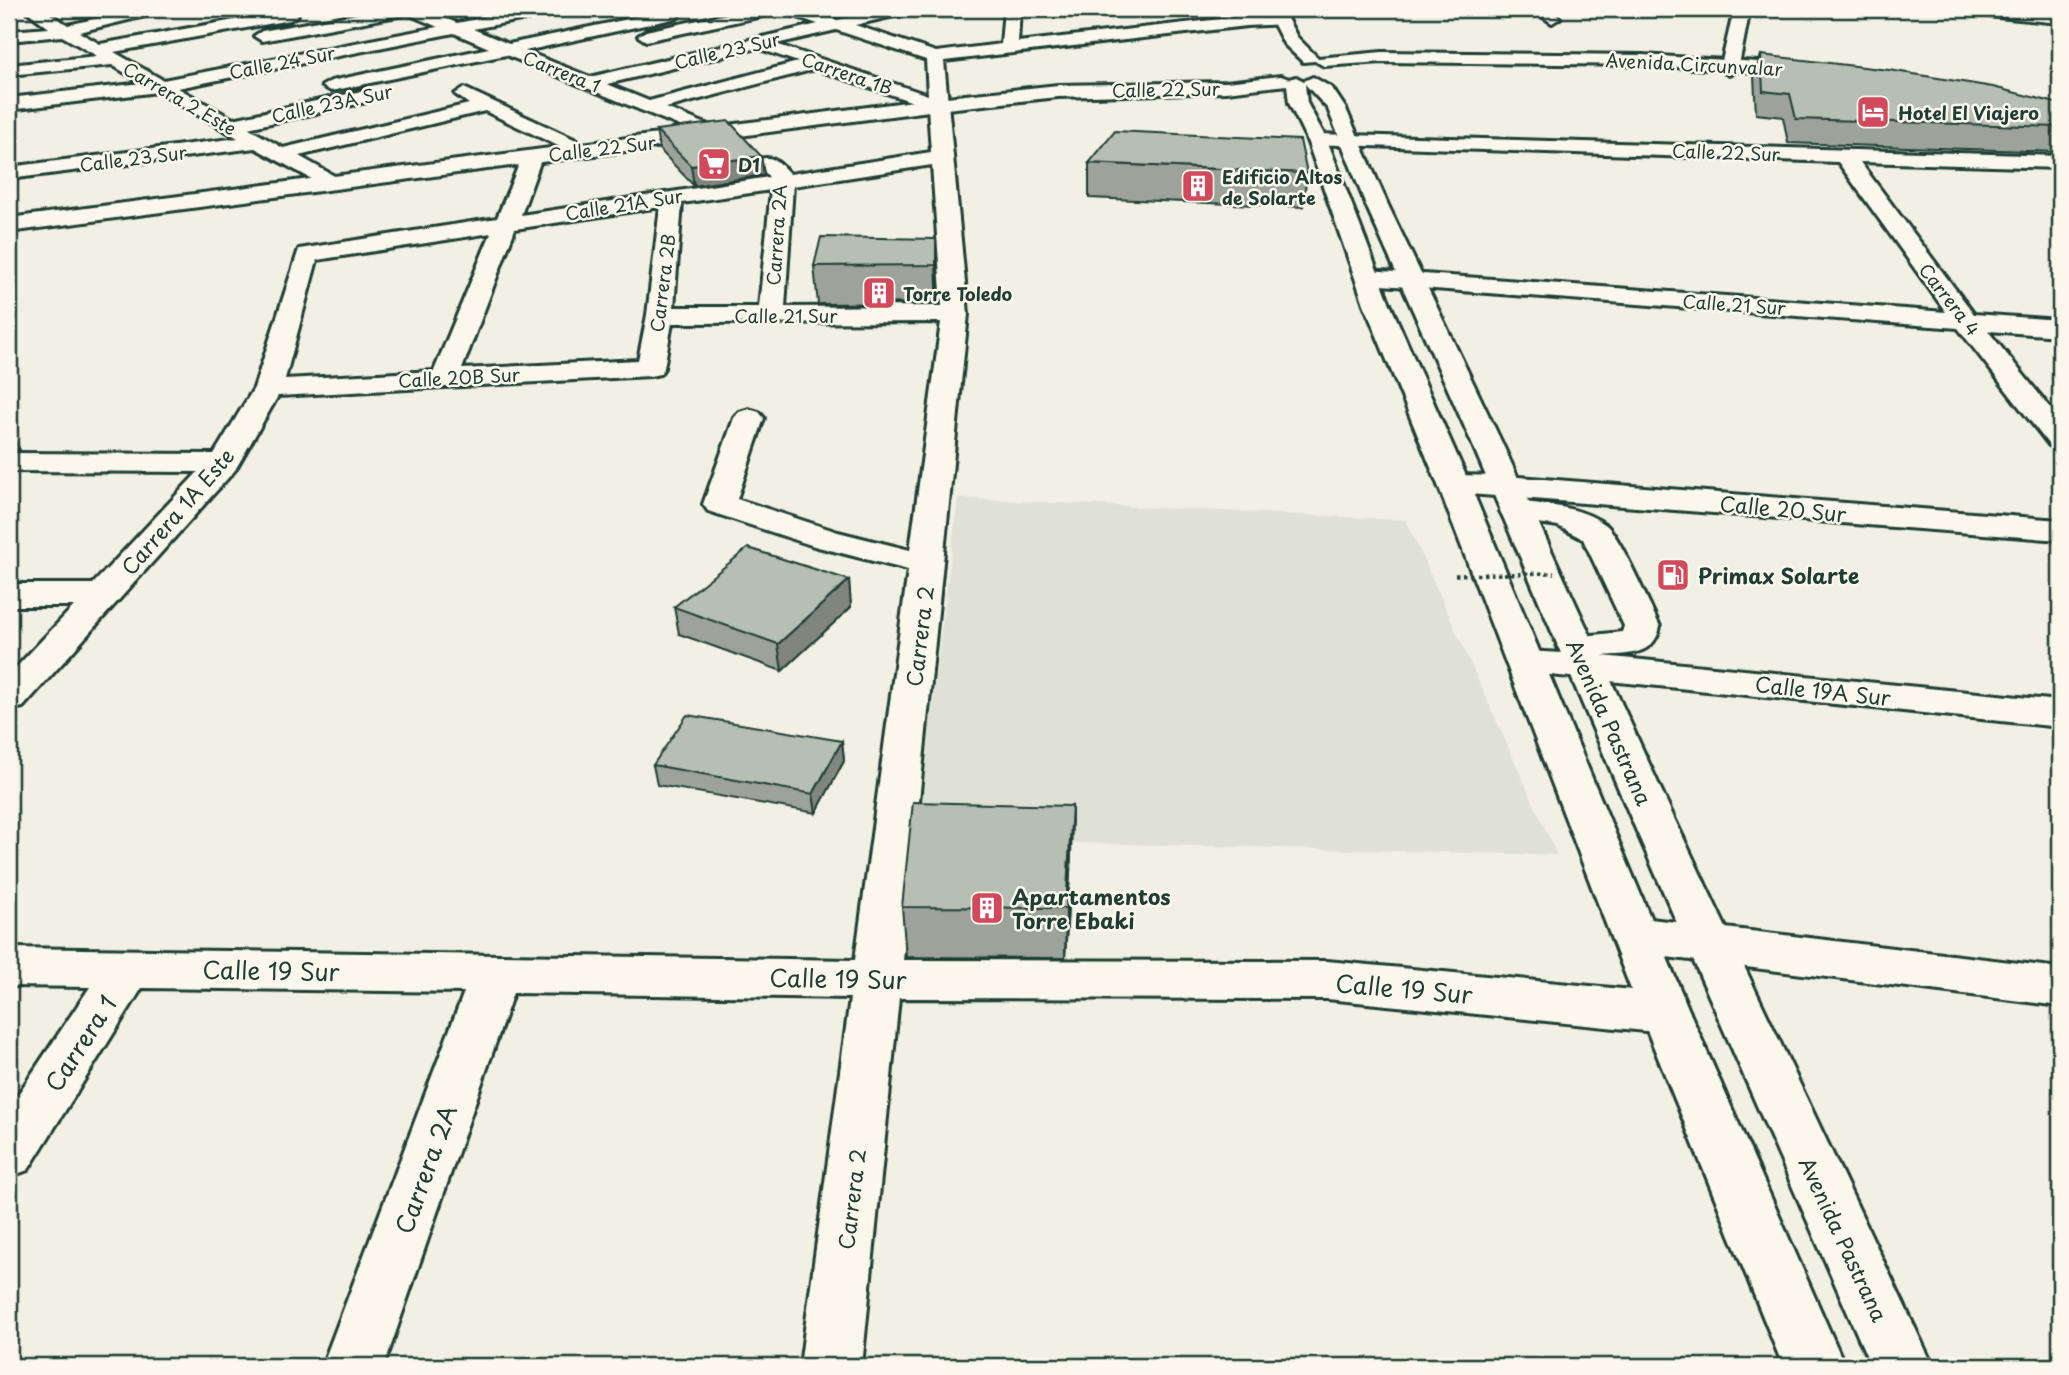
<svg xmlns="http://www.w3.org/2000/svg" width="2069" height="1375" font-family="'Playpen Sans',sans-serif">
<rect width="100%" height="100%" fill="#f2f0e5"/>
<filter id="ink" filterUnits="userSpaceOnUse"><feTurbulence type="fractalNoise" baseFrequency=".0143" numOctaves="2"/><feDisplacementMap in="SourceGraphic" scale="14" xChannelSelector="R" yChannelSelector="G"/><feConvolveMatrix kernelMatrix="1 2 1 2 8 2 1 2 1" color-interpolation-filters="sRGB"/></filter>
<g filter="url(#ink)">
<!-- built -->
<path fill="#e0e1d6" d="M958 498 1406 520 1557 855 915 839Z"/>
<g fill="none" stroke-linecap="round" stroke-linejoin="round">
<defs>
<path id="minor" d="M24 9H42L68 25 137 9H163L161 12 79 32 100 44 290 10 298 15 290 20 114 52 163 80 438 27 408 14 262 41 254 36 262 31 385 9H422L457 23 530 9H561L553 14 473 29 509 44 671 10 677 12 679 15 677 18 525 51 590 77 818 24 782 12 780 9H803L837 20 886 9H913L911 12 855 25 936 52 1001 44 1004 9H1020L1018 42 1247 16 1285 18 1287 21 1285 24 1247 26 944 61 968 314 903 960 1327 961 1665 993 1682 999 1690 1013 1682 1027 1665 1033 1327 999 899 998 862 1366H800L850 998 513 993 384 1366H322L464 992 142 988 28 1170 9 1177V1108L90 987 9 986V948L855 960 908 570 814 546 708 511 703 504 734 418 739 412 749 409 759 412 764 418 737 499 838 532 910 550 941 322 672 323 664 368 660 374 650 376 278 396 235 470 23 707 9 710V675L74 606H9V584H93L198 472 9 471V453L214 454 254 388 299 249 497 218 522 157 525 153H539L542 157 521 215 769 177 757 163 760 159C774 155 780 164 790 174L931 152 928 107 815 69 666 108 721 130 724 134 721 138 714 140 506 55 331 91 322 86 331 81 489 48 454 33 178 88 233 119 366 90 375 96 366 102 248 128 283 148 469 104 455 94 464 88 589 146 592 150 589 154H575L485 111 299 156 338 178 341 183 338 188 330 189 255 148 9 179V167L238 138 158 92 9 110V98L142 83 112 65 9 75V65L97 56 62 36 9 41V31L49 28ZM836 30 926 60 928 95 776 44ZM757 48 798 62 649 101 607 84ZM932 165 942 306 785 307 793 186ZM771 190 759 307H674L682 203ZM660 207 647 315 638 360 462 369 515 229ZM491 233 434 371 285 379 317 260Z
M751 9H780L772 14 646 41 638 36 646 31Z
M1531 9H1549L1560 18 1552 23Z
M1734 9H1750L1738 70 1729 75 1720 70Z
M1959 9H2013L2060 13V23L1967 14Z
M1317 134 2060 156V168L1860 162 1974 314 2060 320V336L1988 331 2060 420V448L2049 445 1958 328 1368 284 1359 282 1356 277 1359 272 1368 270 1946 312 1838 162 1310 144 1307 140 1310 136Z
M1454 475 1506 476 2060 520V540L1443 492 1438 485 1443 478Z
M1516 501C1545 505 1581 506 1606 525 1620 536 1650 606 1660 626 1655 656 1627 654 1602 656L2060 701V727L1512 671 1506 663 1512 655 1525 651 1563 653 1557 646 1563 638 1622 632 1624 626 1583 539 1558 526 1504 518 1500 511 1504 504Z
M1634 917 2060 968V1006L1634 953 1617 948 1611 935 1617 922Z"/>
<path id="major" d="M1281 76 1289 79 1296 77 1304 81 1313 77 1332 88 1346 109 1388 205 1501 441 1674 818 1933 1366H1871L1631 818 1471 441 1366 205 1328 109 1305 84 1307 103 1327 140 1390 304 1470 485 1690 1013 1845 1366H1783L1640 1013 1438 485 1364 304 1307 140 1289 103 1287 85 1226 92 1058 97 937 110 9 232V218L937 98 1058 85 1226 82Z"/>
<path id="highway" d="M1266 9H1282L1297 37 1318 58 1382 52 1642 55 1809 65 1818 70 1809 75 1642 65 1382 62 1324 66 1315 61 1303 62 1284 44Z"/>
</defs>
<!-- minor casing -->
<use href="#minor" stroke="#1f3d34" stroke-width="6"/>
<!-- major casing -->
<use href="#major" stroke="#1f3d34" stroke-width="6"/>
<!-- highway casing -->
<use href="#highway" stroke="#1f3d34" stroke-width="6"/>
<!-- minor -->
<use href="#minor" fill="#fbf7ec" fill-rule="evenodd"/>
<!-- major -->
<use href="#major" fill="#fbf7ec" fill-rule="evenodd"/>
<!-- highway -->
<use href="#highway" fill="#fbf7ec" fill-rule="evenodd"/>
<!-- path-bridge -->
<path stroke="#1f3d34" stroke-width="3.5" stroke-dasharray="3.5 3.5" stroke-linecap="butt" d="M1455 575 1554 573"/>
</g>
<!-- wall -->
<path fill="#9da39a" stroke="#1f3d34" stroke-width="2" d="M1761 55 2060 127V152L1788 143 1783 117 1756 114 1754 77Z
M656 130 761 156 764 175 694 186 659 149Z
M1089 163 1307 173 1303 207 1089 198Z
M936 239 938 303 818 304 814 266Z
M9 431 11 433 20 450 9 451Z
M849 580 851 607 782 671 679 634 674 607Z
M842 741 844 761 816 813 657 785 653 765Z
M1072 806 1071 855 1065 958 906 957 902 907Z"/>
<!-- shaded-wall -->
<path fill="#80857d" stroke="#1f3d34" stroke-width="2" d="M761 156 764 175 694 186 691 166Z
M936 239 937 277 938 303 936 265Z
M849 580 851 607 782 671 778 644Z
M842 741 844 761 816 813 813 794Z
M1072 806 1071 855 1065 958 1066 908Z"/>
<!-- building -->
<path fill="#b7beb3" stroke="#1f3d34" stroke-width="2" d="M1761 55 1889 70 1993 87 2060 104V127L1796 119 1790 94 1763 91Z
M729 121 761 156 691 166 656 130Z
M1115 131 1300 140 1307 173 1089 163Z
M821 237 936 239V265L814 266Z
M748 548 849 580 778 644 674 607Z
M687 715 842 741 813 794 653 765Z
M913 802 1072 806 1066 908 902 907Z"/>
</g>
<!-- icons -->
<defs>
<symbol id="hotel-square" viewBox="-11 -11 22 22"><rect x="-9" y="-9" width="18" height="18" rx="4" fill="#d1495b" stroke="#fbf7ec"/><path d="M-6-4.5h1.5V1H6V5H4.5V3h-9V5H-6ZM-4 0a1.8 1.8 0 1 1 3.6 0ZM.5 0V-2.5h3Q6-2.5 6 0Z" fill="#fff"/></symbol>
<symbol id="supermarket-square" viewBox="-11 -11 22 22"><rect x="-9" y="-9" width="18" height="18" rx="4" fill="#d1495b" stroke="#fbf7ec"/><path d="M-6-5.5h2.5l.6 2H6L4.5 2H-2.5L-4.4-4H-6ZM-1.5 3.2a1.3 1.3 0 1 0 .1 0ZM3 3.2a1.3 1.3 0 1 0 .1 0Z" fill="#fff"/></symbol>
<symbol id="building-square" viewBox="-11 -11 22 22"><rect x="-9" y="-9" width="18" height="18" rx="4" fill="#d1495b" stroke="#fbf7ec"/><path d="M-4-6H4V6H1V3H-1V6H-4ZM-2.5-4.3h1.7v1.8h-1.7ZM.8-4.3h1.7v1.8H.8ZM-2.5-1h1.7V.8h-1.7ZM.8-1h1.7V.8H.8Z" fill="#fff"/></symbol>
<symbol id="fuel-square" viewBox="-11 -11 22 22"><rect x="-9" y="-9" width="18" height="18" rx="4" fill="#d1495b" stroke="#fbf7ec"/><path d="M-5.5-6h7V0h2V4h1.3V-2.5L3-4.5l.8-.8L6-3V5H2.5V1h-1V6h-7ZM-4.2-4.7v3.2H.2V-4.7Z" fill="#fff"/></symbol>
</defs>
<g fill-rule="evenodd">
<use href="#hotel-square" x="1854" y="93" width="38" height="38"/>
<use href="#supermarket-square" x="695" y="145" width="38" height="38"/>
<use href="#building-square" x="1179" y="167" width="38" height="38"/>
<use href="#building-square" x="860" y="274" width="38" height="38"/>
<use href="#fuel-square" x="1654" y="556" width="38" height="38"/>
<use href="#building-square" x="968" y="889" width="38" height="38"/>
</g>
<g text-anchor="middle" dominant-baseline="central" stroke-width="5" stroke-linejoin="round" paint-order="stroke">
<!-- far-street labels -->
<g font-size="18" fill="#1f3d34" stroke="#fbf7ec">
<text transform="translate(727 50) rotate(-13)">Calle 23 Sur</text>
<text transform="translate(282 62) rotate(-11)">Calle 24 Sur</text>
<text transform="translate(1694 64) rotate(3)">Avenida Circunvalar</text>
<text transform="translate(562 71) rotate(22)">Carrera 1</text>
<text transform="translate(847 73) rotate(19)">Carrera 1B</text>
<text transform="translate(1166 89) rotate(-1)">Calle 22 Sur</text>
<text transform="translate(180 98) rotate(30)">Carrera 2 Este</text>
<text transform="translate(332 103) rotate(-12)">Calle 23A Sur</text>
<text transform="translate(602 148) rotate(-7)">Calle 22 Sur</text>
<text transform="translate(1726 152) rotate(2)">Calle 22 Sur</text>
<text transform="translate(133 158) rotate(-7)">Calle 23 Sur</text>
<text transform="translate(624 204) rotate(-9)">Calle 21A Sur</text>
<text transform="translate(776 235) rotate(-86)">Carrera 2A</text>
<text transform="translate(662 283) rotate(-83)">Carrera 2B</text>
<text transform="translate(1950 299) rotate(52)">Carrera 4</text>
<text transform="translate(1734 304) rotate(4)">Calle 21 Sur</text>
<text x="786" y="315">Calle 21 Sur</text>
<text transform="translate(459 377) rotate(-3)">Calle 20B Sur</text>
</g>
<!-- far-poi labels -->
<g font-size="18" font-weight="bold" fill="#1f3d34" stroke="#fbf7ec" text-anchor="start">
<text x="1898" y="112">Hotel El Viajero</text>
<text x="738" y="164">D1</text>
<text x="1222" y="176">Edificio Altos<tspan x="1222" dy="21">de Solarte</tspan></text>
<text x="903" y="293">Torre Toledo</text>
</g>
<!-- street labels -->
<g font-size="21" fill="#1f3d34" stroke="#fbf7ec">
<text transform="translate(1783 508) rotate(5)">Calle 20 Sur</text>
<text transform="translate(177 511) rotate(-49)">Carrera 1A Este</text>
<text transform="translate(919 636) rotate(-83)">Carrera 2</text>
<text transform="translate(1823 690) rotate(6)">Calle 19A Sur</text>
<text transform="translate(1610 722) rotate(66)">Avenida Pastrana</text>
<text transform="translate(851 1199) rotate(-83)">Carrera 2</text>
<text transform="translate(1844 1239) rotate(65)">Avenida Pastrana</text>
</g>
<!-- poi labels -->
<g font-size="21" font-weight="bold" fill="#1f3d34" stroke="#fbf7ec" text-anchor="start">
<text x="1698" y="575">Primax Solarte</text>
<text x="1012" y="896">Apartamentos<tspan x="1012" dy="24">Torre Ebaki</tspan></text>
</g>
<!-- near-street labels -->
<g font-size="24" fill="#1f3d34" stroke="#fbf7ec">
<text transform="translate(271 970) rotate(1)">Calle 19 Sur</text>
<text transform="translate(838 978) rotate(1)">Calle 19 Sur</text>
<text transform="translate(1404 988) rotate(5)">Calle 19 Sur</text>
<text transform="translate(80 1043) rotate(-57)">Carrera 1</text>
<text transform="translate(425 1169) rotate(-70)">Carrera 2A</text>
</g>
</g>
<!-- margin -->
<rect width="2069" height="1375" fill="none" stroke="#fbf7ec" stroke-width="35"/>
<rect x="18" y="18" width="2034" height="1340" fill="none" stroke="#1f3d34" stroke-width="2.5" filter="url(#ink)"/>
</svg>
